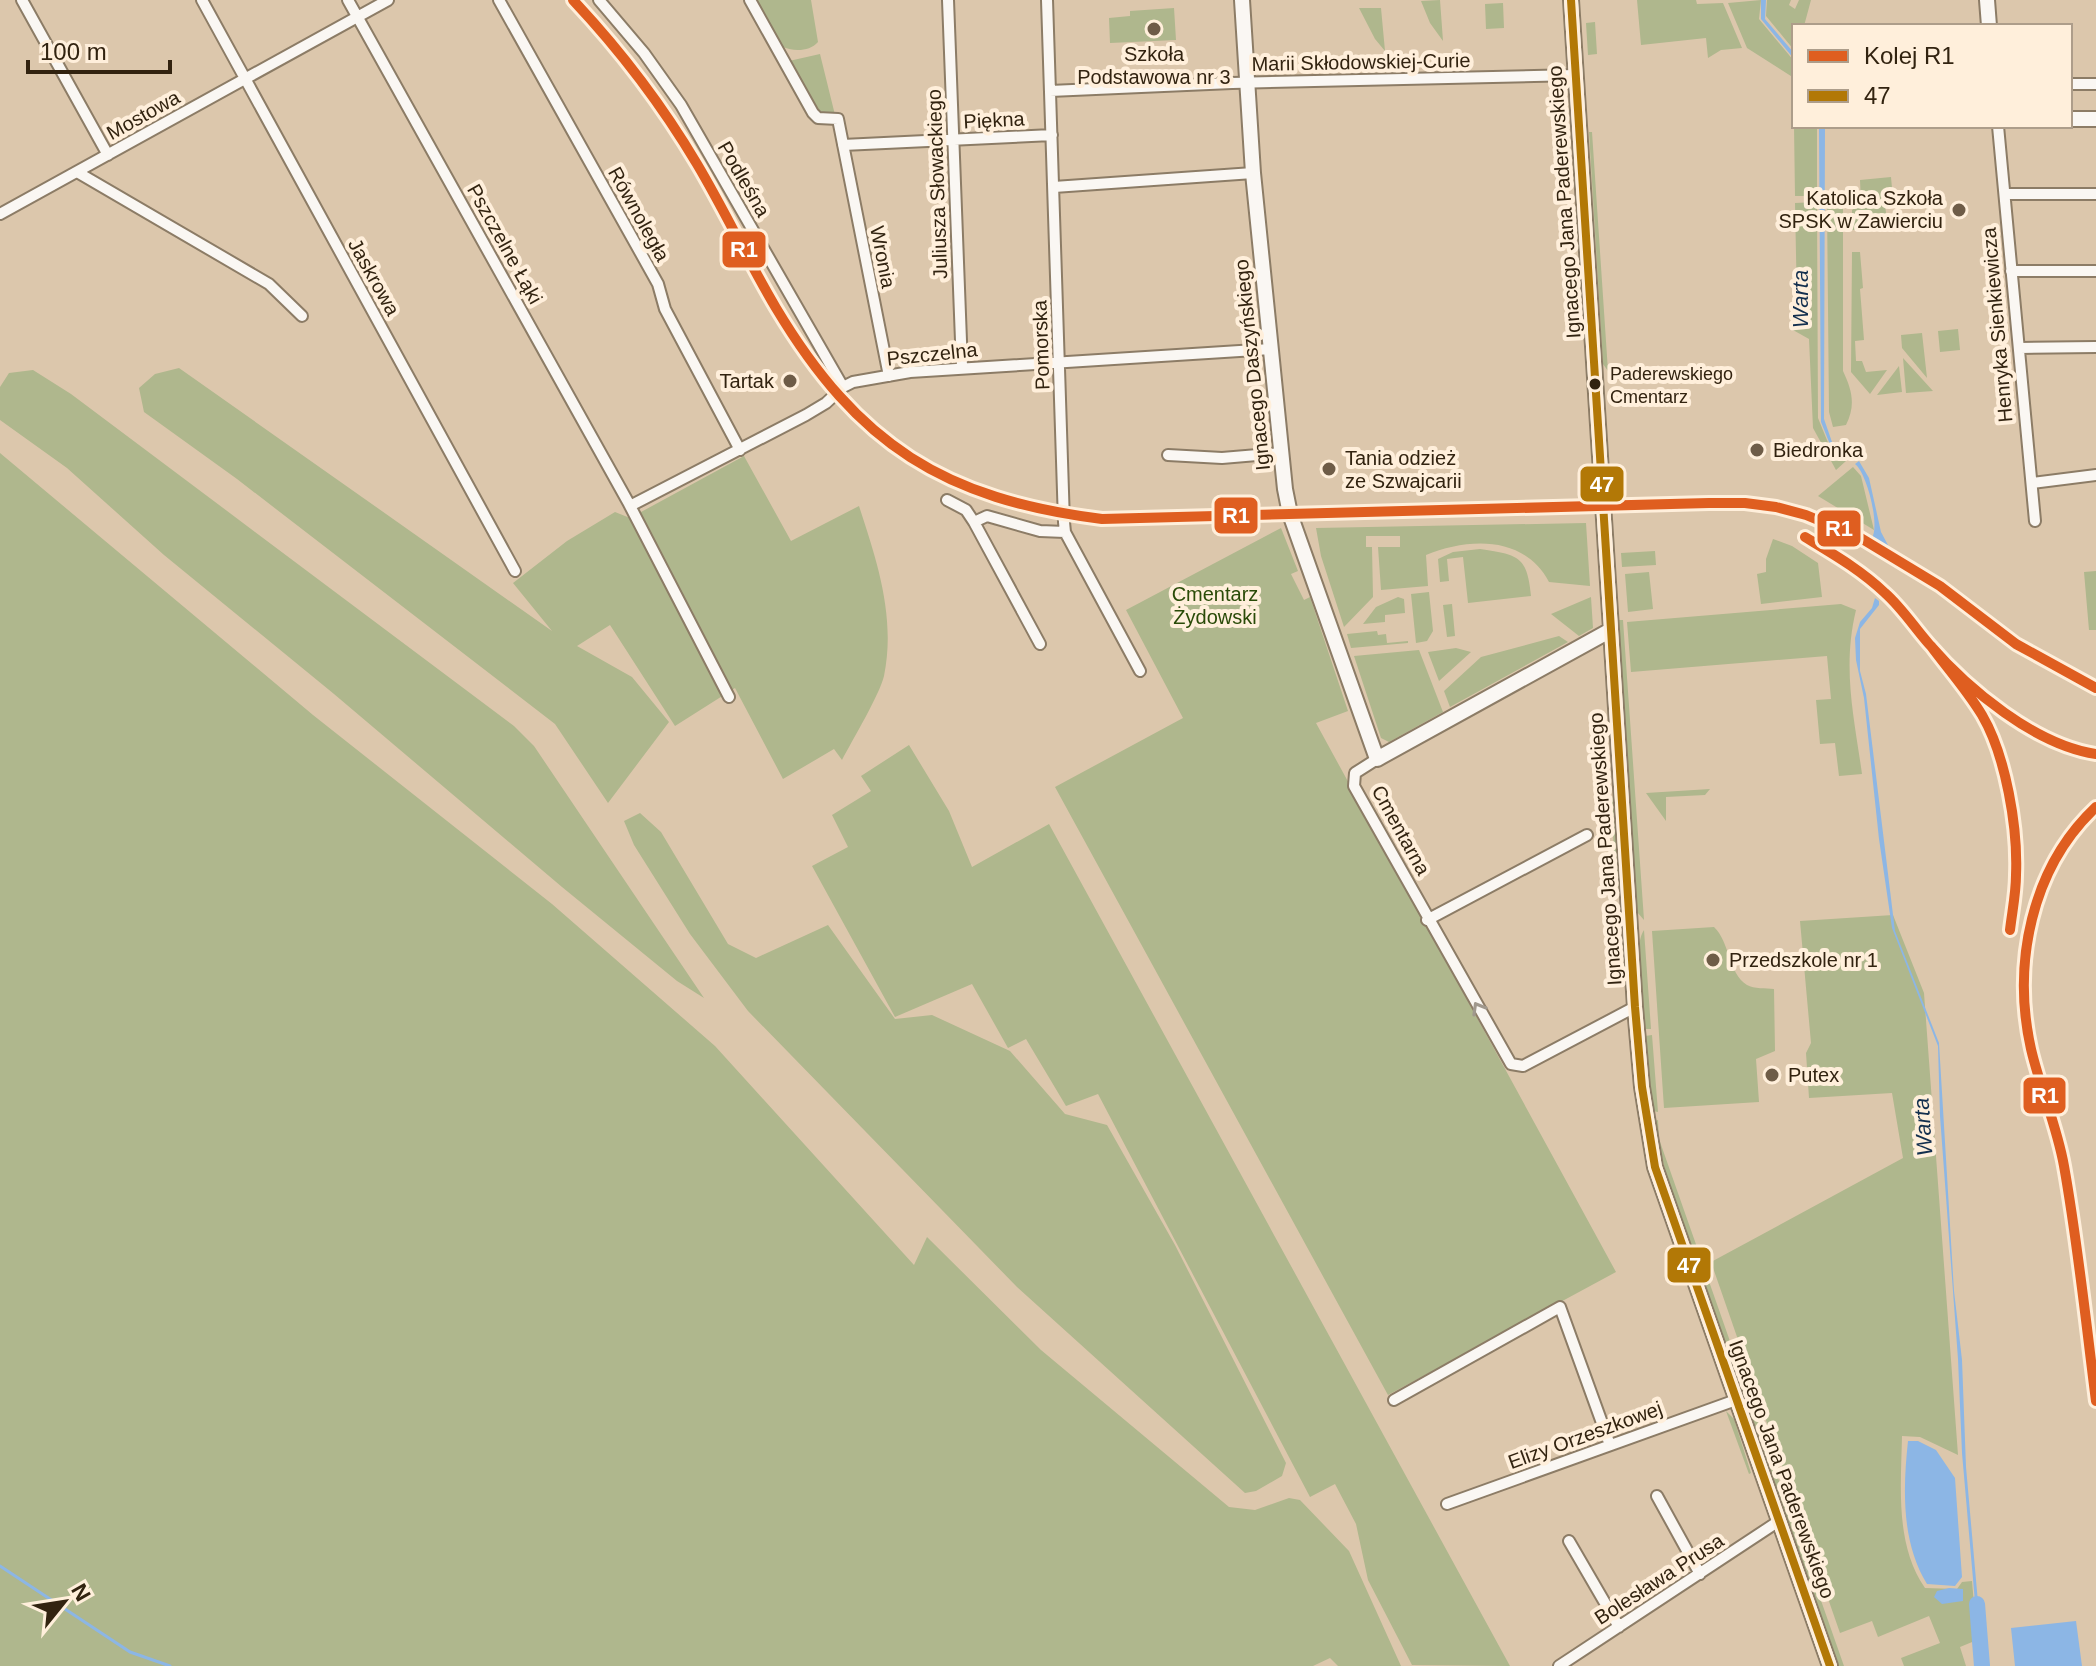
<svg xmlns="http://www.w3.org/2000/svg" width="2096" height="1666" font-family="Arial,sans-serif">
<rect width="100%" height="100%" fill="#dcc7ac"/>
<!-- green -->
<path fill="#afb78d" d="M757 0H811L818 42C809 52 793 52 781 46Z
M1440 0 1443 41 1430 23 1421 1Z
M1637 0H1696L1697 4 1723 3 1742 48 1721 50 1708 58 1706 38 1641 45Z
M1761 0 1759 19 1794 61V78L1747 48 1728 3Z
M1767 0H1791L1789 5 1795 9 1799 0H1811L1804 26H1794V50L1766 16Z
M1503 3 1504 28 1486 29 1485 4Z
M1174 8 1176 40 1110 43 1109 18 1130 16V11Z
M1359 8H1381L1385 51 1375 39Z
M1595 22 1597 54 1588 55 1586 23Z
M820 54 836 119 817 112 789 61Z
M1794 126H1817V196H1795Z
M1589 132H1592L1608 371 1603 364Z
M1891 177 1893 199 1861 202 1860 180Z
M1817 202 1818 418 1831 450 1846 461 1836 470 1813 428 1809 339 1793 330 1797 305 1795 203Z
M1827 203 1843 205V371C1852 390 1856 405 1846 425L1833 427 1829 412Z
M1885 204 1887 222 1884 223 1882 216 1861 218 1859 230H1852V210L1856 207Z
M1852 252H1860L1863 288 1860 289 1864 340 1855 341 1856 361H1862L1866 372 1887 370 1870 394 1851 372Z
M1958 329 1960 350 1940 352 1938 331Z
M1922 333 1927 378 1902 348 1901 335Z
M1903 358 1933 391 1906 393Z
M1899 366 1902 392 1877 395Z
M179 368 552 631 513 583 567 541 615 512 630 518 744 456 791 541 859 506C877 561 896 617 884 676 879 696 853 739 842 760L834 749 783 779 735 688 675 726 610 625 577 646 632 677 669 722 608 803 555 724 237 479 144 412 139 388 155 374Z
M33 370 71 394 514 726 534 746 704 998 677 981 562 887 334 694 164 555 67 468 0 420V387L9 373Z
M0 453 313 715 552 904 715 1046 914 1265 927 1237 1041 1350 1229 1507 1255 1510 1289 1498 1300 1500 1349 1551 1401 1666H1338L1330 1658 1313 1666H0Z
M1853 467 1861 476 1874 530 1818 496Z
M1586 523 1590 586 1549 582C1524 535 1468 538 1426 555L1428 586 1381 590 1378 547H1400V536H1366V547H1372L1373 597 1344 627 1321 556 1316 528Z
M1281 528 1298 571 1291 574 1304 600 1310 597 1348 711 1316 723 1616 1272 1388 1395 1055 787 1183 718 1126 610Z
M1773 539 1792 546 1818 563 1822 597 1761 604 1757 574 1766 572V559Z
M1480 549C1519 555 1527 556 1531 596L1468 603 1463 557 1447 559 1449 581 1440 582 1438 559 1453 552Z
M1655 551 1656 565 1622 567 1621 553Z
M2096 571V630H2089L2084 572Z
M1649 572 1653 609 1628 612 1625 574Z
M1429 592 1433 631 1427 641 1416 643 1411 594Z
M1398 597 1404 599 1405 613 1385 615V622L1363 624 1376 607Z
M1591 597 1593 628 1579 636 1551 614Z
M1452 604 1455 636 1447 637 1443 605Z
M1841 604 1856 610C1842 668 1854 716 1862 774L1839 776 1835 743 1820 744 1816 700 1831 699 1827 656 1631 672 1627 622Z
M1618 620H1623L1644 920 1637 912Z
M1377 631 1378 635 1386 634 1387 643 1408 641V643L1351 648 1347 634Z
M1559 636 1568 642 1450 707 1444 691 1481 657Z
M1456 648 1471 652 1439 681 1428 652Z
M1419 650 1443 712 1389 742 1381 738 1354 656Z
M909 745 949 811 972 867 1049 824 1510 1666 1412 1665 1368 1580 1356 1524 1335 1484 1310 1497 1098 1094 1066 1106 1026 1039 1008 1048 972 984 895 1017 812 866 848 847 832 815 871 791 861 776Z
M1710 789 1705 795 1666 797V821L1646 793Z
M1613 797 1620 887H1616L1611 798Z
M640 813 661 832 728 944 756 958 828 925 895 1019 932 1015 1010 1051 1065 1114 1107 1125 1175 1245 1286 1463 1282 1476 1256 1491 1245 1493 1017 1287 748 1011 690 934 634 845 624 821Z
M1893 915 1924 993 1958 1455 1920 1437 1902 1436C1901 1487 1895 1545 1925 1588L1957 1589 1962 1582 1972 1581 1977 1640 1960 1647 1966 1666H1904L1901 1658 1940 1643 1929 1616 1878 1637 1872 1621 1840 1633 1711 1262 1903 1158 1892 1093 1809 1098 1806 1053 1811 1043 1800 921Z
M1714 927C1730 942 1728 973 1747 985 1754 989 1766 988 1774 989L1775 1051 1756 1059 1759 1102 1664 1108 1652 931Z
M1644 930 1651 1029H1645C1643 1007 1632 947 1644 930Z
M1652 1035 1658 1112 1653 1111 1645 1036Z
M1658 1120 1659 1139 1844 1666H1839L1680 1217 1667 1179 1654 1121Z
M1726 1411 1734 1419 1751 1473 1749 1474Z"/>
<!-- water -->
<path fill="#8cb6e5" d="M1761 0H1766L1765 19 1794 53V59L1761 19Z
M1819 126H1825L1824 419 1832 442 1855 458 1851 461 1831 447 1821 422Z
M1859 461 1869 478 1881 532 1889 547 1872 538C1880 525 1867 473 1855 464Z
M1875 598 1879 601V605L1860 629V671L1866 694 1895 931 1939 1043 1954 1291 1962 1360 1966 1467 1980 1625H1977L1962 1453 1958 1359 1940 1116 1938 1046 1892 928 1879 839 1864 698 1856 660 1855 638 1860 622 1872 608Z
M1908 1441H1918L1936 1450 1955 1478 1962 1577 1955 1586 1927 1584C1901 1542 1903 1488 1908 1441Z
M1949 1588 1963 1589V1601L1942 1604 1934 1597 1937 1591Z
M2076 1621 2082 1666H2015L2011 1628Z"/>
<g fill="none" stroke-linecap="round" stroke-linejoin="round">
<!-- stream -->
<path stroke="#8cb6e5" stroke-width="3" d="M0 1566 130 1652 170 1666"/>
<!-- river -->
<path stroke="#8cb6e5" stroke-width="16" d="M1977 1604 1982 1666"/>
<defs>
<path id="street" d="M22 0 108 155
M202 0 515 571
M348 0 628 502 729 697
M499 0 658 284 665 309 740 450
M599 0 644 53 681 105 843 387
M750 0 813 113 818 118 838 119 889 376
M948 0 962 367
M1047 0 1064 522 1065 532 1140 671
M2070 84H2096
M1050 91 1232 83 1576 75
M1998 126 2035 521
M843 145 1052 135
M77 172 269 284 302 316
M1054 187 1253 173
M2005 194H2096
M0 214 388 0
M2011 271H2096
M2020 348 2096 347
M1168 455 1222 458 1281 453
M2032 483 2096 475
M947 500 966 510 974 522
M630 506 806 415 826 403 843 387 853 382 910 372 1271 349
M1040 644 974 522 987 516 1040 531 1065 532
M1377 759 1355 773 1354 786 1511 1064 1523 1066 1635 1007
M1427 920 1587 835
M1394 1400 1560 1307 1610 1445
M1657 1496 1700 1574
M1447 1504 1736 1400
M1569 1541 1619 1627
M1559 1666 1779 1521"/>
<path id="secondary" d="M1242 0 1253 173 1285 489 1290 514 1377 759 1611 630
M1571 0 1635 1007 1642 1087 1655 1167 1830 1666
M1987 0 1989 26
M2070 119H2096"/>
</defs>
<!-- street casing -->
<use href="#street" stroke="#8c7c66" stroke-width="14"/>
<!-- secondary casing -->
<use href="#secondary" stroke="#8c7c66" stroke-width="18"/>
<!-- street -->
<use href="#street" stroke="#faf7f3" stroke-width="10"/>
<!-- secondary -->
<use href="#secondary" stroke="#faf7f3" stroke-width="14"/>
<defs>
<path id="bus-1" d="M1571 0 1635 1007 1642 1087 1655 1167 1830 1666"/>
</defs>
<!-- bus-1 casing -->
<use href="#bus-1" stroke="#ffefdb" stroke-width="14"/>
<!-- bus-1 -->
<use href="#bus-1" stroke="#b27806" stroke-width="8"/>
<defs>
<path id="rail-1" d="M573 0C620 50 662 105 697 164 725 211 748 261 776 308 858 445 944 499 1102 519L1709 503H1745L1776 507 1806 515 1859 537 1940 586 2016 644 2096 688
M1805 537C1833 554 1861 570 1885 593 1902 608 1914 627 1929 644 1968 689 2035 745 2096 754
M1931 646C1948 669 1967 690 1982 715 2006 756 2018 828 2016 875 2016 894 2012 912 2010 930
M2096 807C2031 868 2012 964 2031 1049 2040 1088 2057 1126 2064 1166 2078 1244 2086 1323 2096 1401"/>
</defs>
<!-- rail-1 casing -->
<use href="#rail-1" stroke="#ffefdb" stroke-width="16"/>
<!-- rail-1 -->
<use href="#rail-1" stroke="#df5e20" stroke-width="10"/>
</g>
<!-- one-way arrows -->
<defs><path id="oneway-chevron" d="M-2-3.5L2.5 0L-2 3.5" fill="none" stroke-width="1.6" stroke-linecap="round" stroke-linejoin="round" transform="scale(2)"/></defs>
<use stroke="#a0988d" href="#oneway-chevron" transform="translate(1478 1008) rotate(-120)"/>
<!-- markers -->
<g fill="#6e5c47" stroke="#ffefdb" stroke-width="3">
<circle cx="1154" cy="29" r="8"/>
<circle cx="1959" cy="210" r="8"/>
<circle cx="790" cy="381" r="8"/>
<circle cx="1757" cy="450" r="8"/>
<circle cx="1329" cy="469" r="8"/>
<circle cx="1713" cy="960" r="8"/>
<circle cx="1772" cy="1075" r="8"/>
</g>
<circle fill="#322310" stroke="#ffefdb" stroke-width="3" cx="1595" cy="384" r="7"/>
<g text-anchor="middle" dominant-baseline="central" stroke-width="8" stroke-linejoin="round" paint-order="stroke">
<!-- bus labels -->
<g font-size="18" fill="#322310" stroke="#ffefdb" text-anchor="start">
<text x="1610" y="374">Paderewskiego<tspan x="1610" dy="23">Cmentarz</tspan></text>
</g>
<!-- poi labels -->
<g font-size="20" fill="#322310" stroke="#ffefdb" text-anchor="start">
<text x="1154" y="54" text-anchor="middle">Szkoła<tspan x="1154" dy="23">Podstawowa nr 3</tspan></text>
<text x="1943" y="198" text-anchor="end">Katolica Szkoła<tspan x="1943" dy="23">SPSK w Zawierciu</tspan></text>
<text x="774" y="381" text-anchor="end">Tartak</text>
<text x="1773" y="450">Biedronka</text>
<text x="1345" y="458">Tania odzież<tspan x="1345" dy="23">ze Szwajcarii</tspan></text>
<text x="1729" y="960">Przedszkole nr 1</text>
<text x="1788" y="1075">Putex</text>
</g>
<!-- street labels -->
<g font-size="20" fill="#322310" stroke="#ffefdb">
<text transform="translate(1361 62) rotate(-1)">Marii Skłodowskiej-Curie</text>
<text transform="translate(143 115) rotate(-29)">Mostowa</text>
<text transform="translate(994 120) rotate(-3)">Piękna</text>
<text transform="translate(744 179) rotate(60)">Podleśna</text>
<text transform="translate(937 184) rotate(-92)">Juliusza Słowackiego</text>
<text transform="translate(1564 202) rotate(-94)">Ignacego Jana Paderewskiego</text>
<text transform="translate(639 214) rotate(61)">Równoległa</text>
<text transform="translate(505 244) rotate(61)">Pszczelne Łąki</text>
<text transform="translate(883 257) rotate(79)">Wronia</text>
<text transform="translate(374 277) rotate(61)">Jaskrowa</text>
<text transform="translate(1997 325) rotate(-95)">Henryka Sienkiewicza</text>
<text transform="translate(1041 345) rotate(-92)">Pomorska</text>
<text transform="translate(932 354) rotate(-6)">Pszczelna</text>
<text transform="translate(1252 365) rotate(-96)">Ignacego Daszyńskiego</text>
<text transform="translate(1401 830) rotate(61)">Cmentarna</text>
<text transform="translate(1605 849) rotate(-94)">Ignacego Jana Paderewskiego</text>
<text transform="translate(1585 1435) rotate(-20)">Elizy Orzeszkowej</text>
<text transform="translate(1782 1469) rotate(70)">Ignacego Jana Paderewskiego</text>
<text transform="translate(1659 1579) rotate(-33)">Bolesława Prusa</text>
</g>
<!-- park labels -->
<g font-size="20" fill="#2a4b08" stroke="#ffefdb">
<text x="1215" y="594">Cmentarz<tspan x="1215" dy="23">Żydowski</tspan></text>
</g>
<!-- water labels -->
<g font-size="22" font-style="italic" fill="#132f4e" stroke="#ffefdb">
<text transform="translate(1800 299) rotate(-90)">Warta</text>
<text transform="translate(1923 1127) rotate(-94)">Warta</text>
</g>
</g>
<g stroke="#ffefdb" stroke-width="3">
<rect x="721" y="230" width="46" height="39" rx="8" fill="#df5e20"/>
<rect x="1579" y="465" width="46" height="38" rx="8" fill="#b27806"/>
<rect x="1213" y="496" width="46" height="39" rx="8" fill="#df5e20"/>
<rect x="1816" y="509" width="46" height="39" rx="8" fill="#df5e20"/>
<rect x="2022" y="1076" width="45" height="39" rx="8" fill="#df5e20"/>
<rect x="1666" y="1246" width="46" height="38" rx="8" fill="#b27806"/>
</g>
<g font-size="22" text-anchor="middle" font-weight="bold" fill="#fff">
<text x="744" y="257">R1</text>
<text x="1602" y="492">47</text>
<text x="1236" y="523">R1</text>
<text x="1839" y="536">R1</text>
<text x="2045" y="1103">R1</text>
<text x="1689" y="1273">47</text>
</g>
<!-- legend -->
<rect x="1792" y="24" width="280" height="104" fill="#ffefdb" stroke="#ad9d8a" stroke-width="2"/>
<rect x="1808" y="50" width="40" height="12" fill="#df5e20" stroke="#ad9d8a" stroke-width="2"/>
<text x="1864" y="64" font-size="24" fill="#322310">Kolej R1</text>
<rect x="1808" y="90" width="40" height="12" fill="#b27806" stroke="#ad9d8a" stroke-width="2"/>
<text x="1864" y="104" font-size="24" fill="#322310">47</text>
<!-- north arrow -->
<g transform="translate(64 1602) rotate(60)" stroke="#ffefdb" stroke-width="6" paint-order="stroke">
<path d="M0-6L14 30L0 20L-14 30Z" fill="#322310"/>
<text y="-12" font-size="22" font-weight="bold" text-anchor="middle" fill="#322310">N</text>
</g>
<!-- scale -->
<path d="M28 60v12h142v-12" fill="none" stroke="#322310" stroke-width="4"/>
<text x="40" y="60" font-size="24" fill="#322310" stroke="#ffefdb" stroke-width="6" paint-order="stroke">100 m</text>
</svg>
